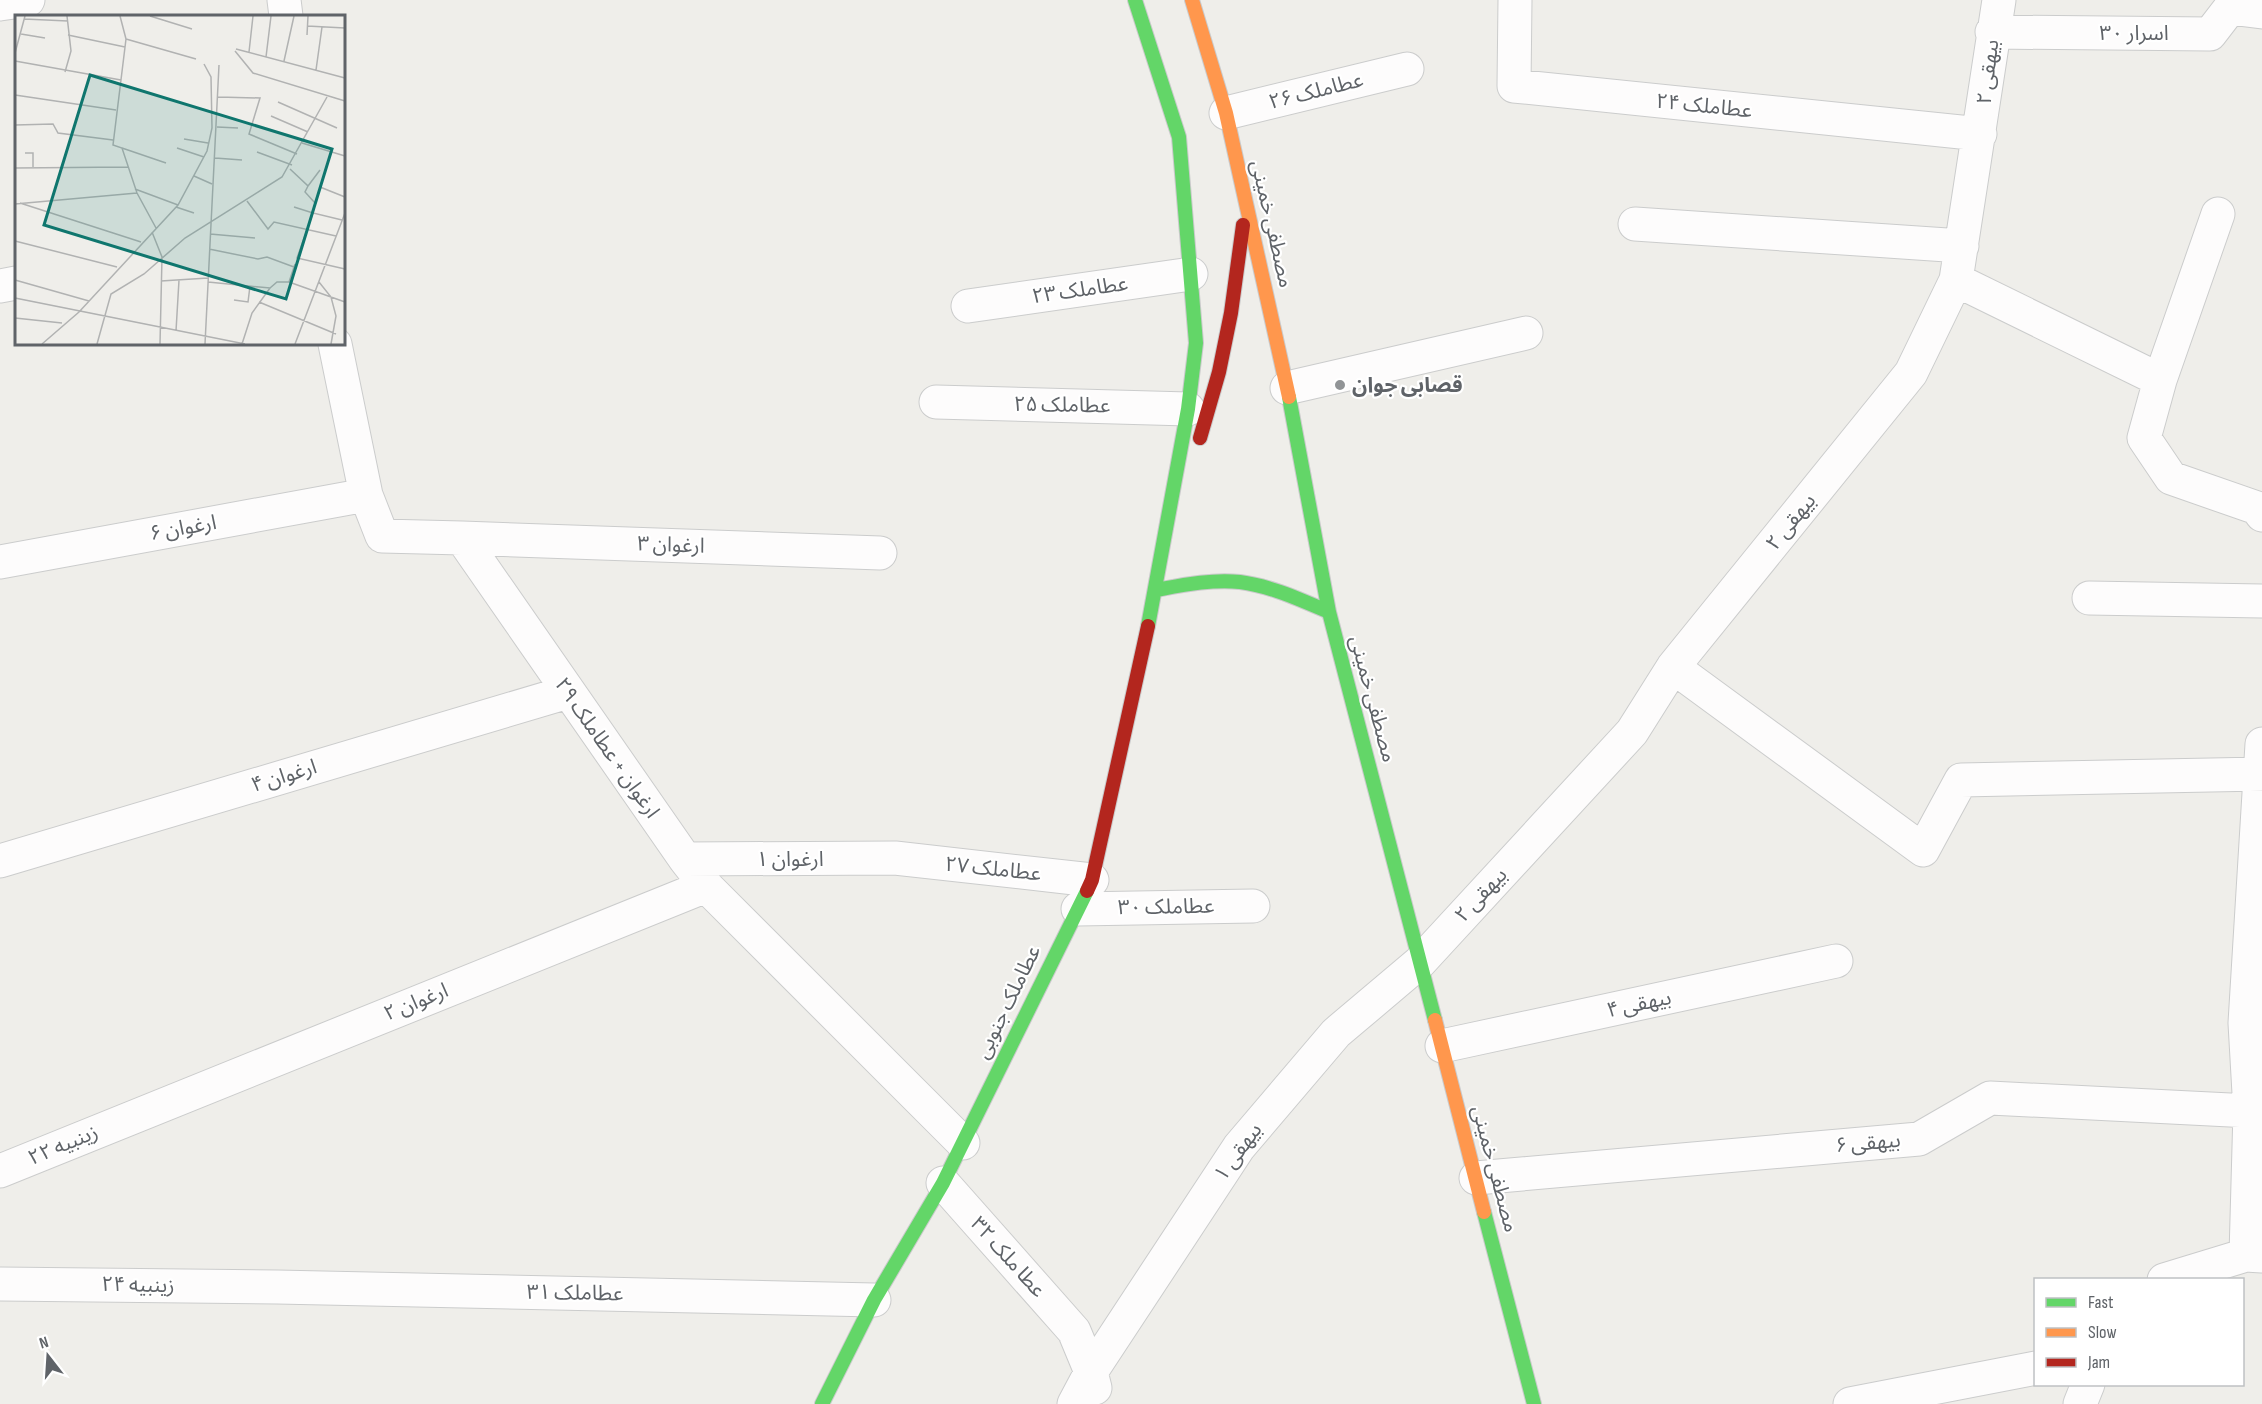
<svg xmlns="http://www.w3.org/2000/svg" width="2262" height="1404" font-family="'Sofia Sans Condensed','Noto Sans Arabic',sans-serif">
<rect width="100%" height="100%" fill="#efeeea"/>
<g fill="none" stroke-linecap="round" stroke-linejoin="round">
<defs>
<path id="street" d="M284 0 286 16
M1515 0 1514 86 1980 134
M0 4 28 0
M1992 32 2210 34 2230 8 2262 12
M1226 113 1407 69
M1635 224 1962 246
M1956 280 2160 380 2144 438 2171 478 2257 508 2262 515
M0 286 16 283
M968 306 1191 274
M335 344 366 495 382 536 462 538 685 859 706 886 963 1143
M2160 380 2218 214
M1287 388 1526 333
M936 402 1188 409
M462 538 880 553
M0 562 366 495
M2089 598 2262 601
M1673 667 1923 850 1961 780 2262 774
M2262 744 2245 1023H2262
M685 859 895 858 1092 880
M0 861 568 692
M1078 909 1253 906
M2245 1023 2250 1111 2246 1255 2262 1256
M1442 1046 1836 961
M0 1171 706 886
M1476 1178 1919 1139 1990 1098 2250 1111
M943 1183 1074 1331 1091 1372 1095 1388
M2164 1280 2246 1255
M0 1284 277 1287 874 1300
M1074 1404 1091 1372 1239 1147 1336 1033 1420 962 1632 732 1673 667 1911 373 1956 280 1999 0
M1850 1404 2036 1368
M2080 1404 2088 1384"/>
<path id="fast" d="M1135 0 1179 137 1196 343 1188 409 1148 626
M1289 397 1329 612 1435 1020
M1156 590C1183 585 1212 579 1240 582 1271 586 1301 600 1329 612
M1484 1212 1534 1404
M822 1404 874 1300 943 1183 1087 891"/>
<path id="slow" d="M1192 0 1226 113 1289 397
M1435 1020 1484 1212"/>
<path id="jam" d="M1200 438 1219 372 1231 313 1243 225
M1087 891 1092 880 1148 626"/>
</defs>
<!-- street casing -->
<use href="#street" stroke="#cbcccc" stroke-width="35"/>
<!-- fast casing -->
<use href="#fast" stroke="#cacacb" stroke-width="16"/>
<!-- slow casing -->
<use href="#slow" stroke="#cacacb" stroke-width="16"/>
<!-- jam casing -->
<use href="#jam" stroke="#cacacb" stroke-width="16"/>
<!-- street -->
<use href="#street" stroke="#fdfcfc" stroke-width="33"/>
<!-- fast -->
<use href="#fast" stroke="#63d668" stroke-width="14"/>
<!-- slow -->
<use href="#slow" stroke="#ff974d" stroke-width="14"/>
<!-- jam -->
<use href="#jam" stroke="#b3261e" stroke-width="14"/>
</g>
<!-- markers -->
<circle fill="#919496" stroke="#fff" stroke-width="2" cx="1340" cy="385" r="6"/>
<g text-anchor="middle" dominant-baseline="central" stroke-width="4.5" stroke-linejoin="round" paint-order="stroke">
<!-- street labels -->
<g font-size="21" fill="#5f6368" stroke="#fff">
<text x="2134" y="33">اسرار ۳۰</text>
<text transform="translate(1988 72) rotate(-83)">بیهقی ۲</text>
<text transform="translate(1316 91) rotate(-14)">عطاملک ۲۶</text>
<text transform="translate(1704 106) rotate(6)">عطاملک ۲۴</text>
<text transform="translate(1272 224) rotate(77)">مصطفی خمینی</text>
<text transform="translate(1080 290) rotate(-8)">عطاملک ۲۳</text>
<text transform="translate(1062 405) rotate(1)">عطاملک ۲۵</text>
<text transform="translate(1791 522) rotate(-51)">بیهقی ۲</text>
<text transform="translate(183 528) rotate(-10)">ارغوان ۶</text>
<text transform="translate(671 545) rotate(2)">ارغوان ۳</text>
<text transform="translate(1373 699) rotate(75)">مصطفی خمینی</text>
<text transform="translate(607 748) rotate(55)">ارغوان + عطاملک ۲۹</text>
<text transform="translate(284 776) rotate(-17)">ارغوان ۴</text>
<text x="790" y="859">ارغوان ۱</text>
<text transform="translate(993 869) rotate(6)">عطاملک ۲۷</text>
<text transform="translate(1481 895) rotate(-47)">بیهقی ۲</text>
<text transform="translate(1166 907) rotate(-1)">عطاملک ۳۰</text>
<text transform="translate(416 1002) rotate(-22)">ارغوان ۲</text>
<text transform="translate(1008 1002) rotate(-64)">عطاملک جنوبی</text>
<text transform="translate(1639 1004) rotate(-12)">بیهقی ۴</text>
<text transform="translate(1868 1143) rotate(-5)">بیهقی ۶</text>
<text transform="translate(63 1145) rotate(-23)">زینبیه ۲۲</text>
<text transform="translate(1238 1152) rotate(-54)">بیهقی ۱</text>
<text transform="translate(1495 1169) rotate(75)">مصطفی خمینی</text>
<text transform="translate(1008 1257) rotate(48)">عطا ملک ۳۲</text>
<text transform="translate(138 1285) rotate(1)">زینبیه ۲۴</text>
<text transform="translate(575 1293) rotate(1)">عطاملک ۳۱</text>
</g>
<!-- poi labels -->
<g font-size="21" font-weight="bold" fill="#5f6368" stroke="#fff" text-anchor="start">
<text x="1352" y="385">قصابی جوان</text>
</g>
</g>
<!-- overview -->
<g transform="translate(15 15)">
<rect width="330" height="330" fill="#efeeea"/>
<path fill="none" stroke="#b1b2b2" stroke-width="1.5" d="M105 1 111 24M135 1 177 14M9 4 53 6M292 11 330 13M6 19 30 23M53 20 110 32M292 20 293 1M111 24 98 130 107 133 122 178 141 213M111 24 181 44M221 34 330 63M220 36 238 58 330 86M234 37 238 1M0 38 10 1M251 42 256 1M0 46 106 65M269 46 279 1M301 55 307 12M50 57 56 36 52 1M0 80 101 95M203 82 245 83 234 119 282 139M263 87 322 113M256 101 293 117M0 110 38 109 43 118 98 125M202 112 223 113M169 124 193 128M287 128 330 141M107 133 151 148M162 133 189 142M242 137 277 150M10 138H18V152M200 143 227 145M0 153 113 152M275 154 293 171 290 177 300 188 298 198 327 205M179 161 197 169M293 171 305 155M305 172 330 182M120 174 163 190M232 186 253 214 259 207 321 221M5 188 126 227M0 189 122 178M161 192 179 198M279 192 298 198 282 243 330 254M137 217 147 242 145 329M195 219 240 223M0 226 102 252M194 234 243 244 252 242 279 252M280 249 274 267 330 287M0 265 74 286M146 266 193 263M193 267 255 273 262 267H274M304 267 316 282 321 301 316 329M0 283 230 329M219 285 233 287 235 271M244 287 321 319M0 303 47 308M161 316 164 265M27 329 64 297 163 190 192 136 197 113 196 62 189 49M82 329 96 279 129 259 170 223 267 162 312 82M190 329 204 50M227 329 237 298 255 273M280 329 330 198"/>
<path fill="#0f766e" fill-opacity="0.15" stroke="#0f766e" stroke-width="3" d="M75 60 317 134 271 284 29 210Z"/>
<rect width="330" height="330" fill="none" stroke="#5f6368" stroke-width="3"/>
</g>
<!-- legend -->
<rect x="2034" y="1278" width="210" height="108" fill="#ffffff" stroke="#bfc1c3" stroke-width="1.5"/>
<rect x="2046" y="1298" width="30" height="9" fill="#63d668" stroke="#bfc1c3" stroke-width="1.5"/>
<text x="2088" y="1308" font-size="18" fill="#5f6368">Fast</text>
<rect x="2046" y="1328" width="30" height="9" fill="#ff974d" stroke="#bfc1c3" stroke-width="1.5"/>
<text x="2088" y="1338" font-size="18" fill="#5f6368">Slow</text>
<rect x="2046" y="1358" width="30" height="9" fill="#b3261e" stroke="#bfc1c3" stroke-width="1.5"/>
<text x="2088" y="1368" font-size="18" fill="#5f6368">Jam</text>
<!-- north arrow -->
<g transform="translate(48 1356) rotate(343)" stroke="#ffffff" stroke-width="4.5" paint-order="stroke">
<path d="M0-4.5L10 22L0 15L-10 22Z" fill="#5f6368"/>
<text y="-9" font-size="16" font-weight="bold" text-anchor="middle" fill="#5f6368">N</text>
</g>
</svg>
